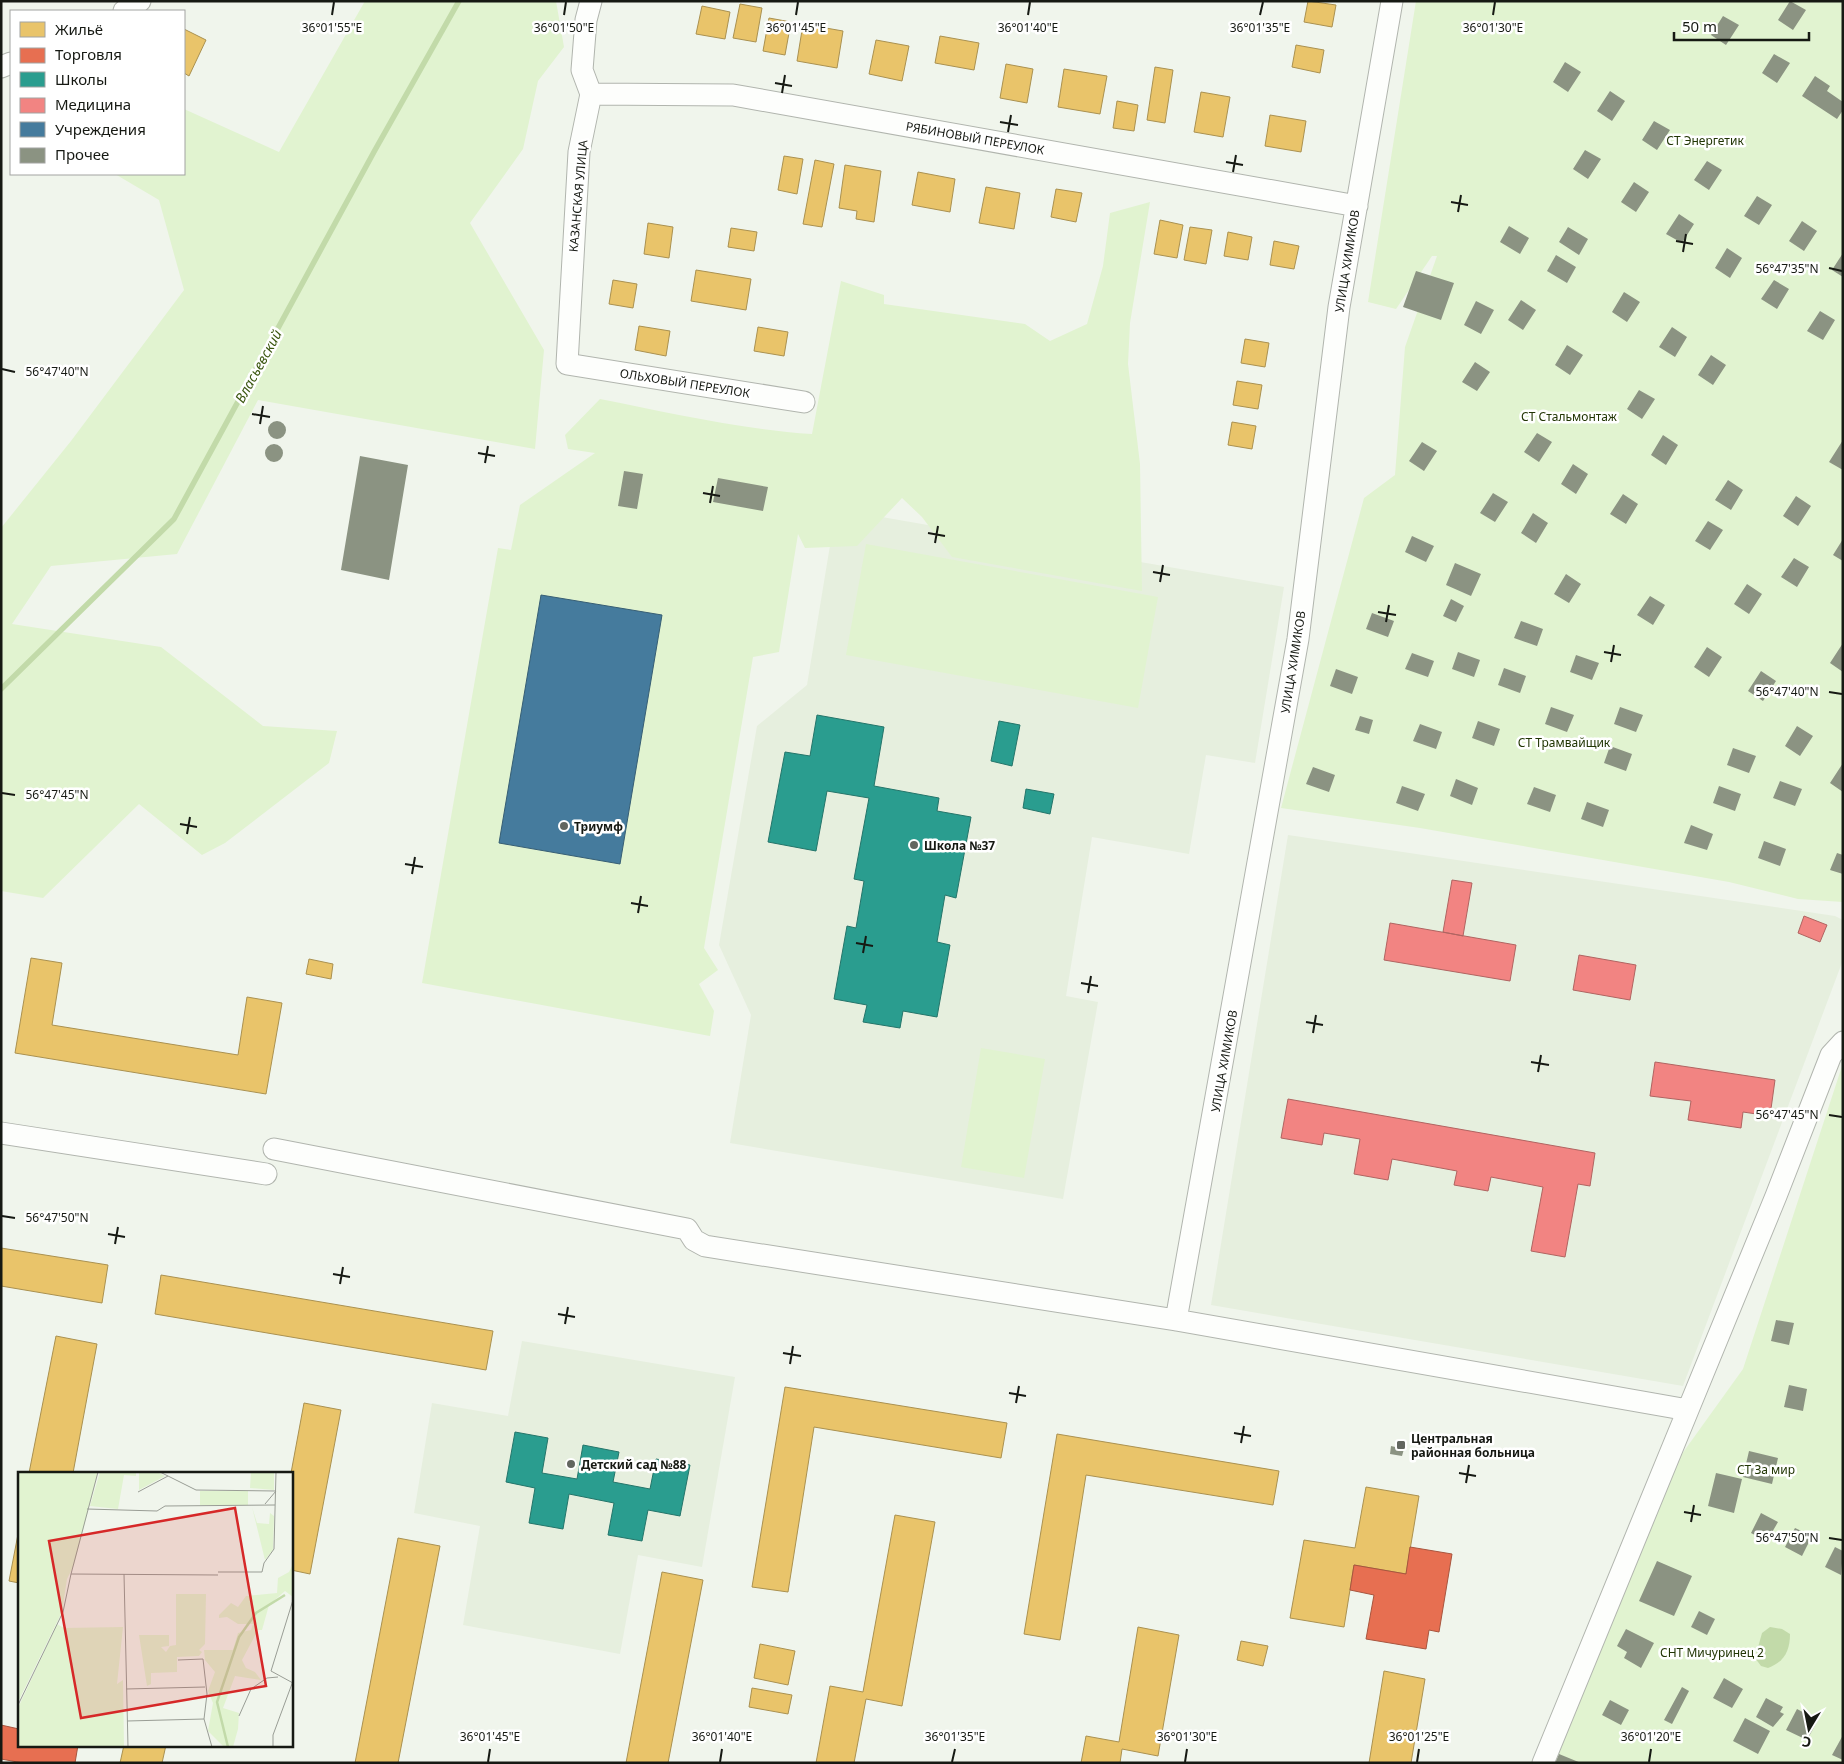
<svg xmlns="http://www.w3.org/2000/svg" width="1844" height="1764" font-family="'Noto Sans',sans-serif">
<rect width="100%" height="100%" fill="#f0f5ec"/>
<!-- built -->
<path fill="#e6efde" d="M836 509 1284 587 1255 763 1206 755 1189 854 1092 837 1066 996 1098 1002 1063 1199 730 1143 751 1015 719 945 757 726 807 685Z
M1288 835 1835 916 1843 920V960L1683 1386 1211 1305Z
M522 1341 735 1377 702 1567 638 1555 620 1654 463 1625 480 1526 414 1513 432 1403 508 1416Z"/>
<!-- green -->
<path fill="#e1f3d0" d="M365 1H556L564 47 538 81 523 149 470 223 544 350 535 449 258 400 177 554 51 566 12 624 161 647 263 726 337 731 329 763 225 843 202 855 139 804 43 898 1 891V528L71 441 184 290 159 200 115 174H184V109L279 152Z
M1416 1H1843V902L1798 899 1729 882 1420 828 1281 808 1364 498 1395 475 1405 347 1437 256H1432L1396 309 1368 302Z
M1150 202 1130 323 1128 364 1140 464 1142 591 952 557 922 517 902 498 857 546 805 548 798 534 779 652 753 657 704 948 718 970 699 984 714 1011 710 1036 422 983 498 548 511 550 520 505 595 453 568 449 565 435 600 399C670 413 740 429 812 434L841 281 884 295V304L1025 324 1050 341 1087 324 1103 266 1110 213Z
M866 544 1158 597 1138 708 846 655Z
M981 1048 1045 1059 1024 1178 961 1167Z
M1843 1063V1763H1550L1651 1497 1743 1369Z"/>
<!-- water -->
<path fill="#c2daa9" d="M1770 1627 1782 1629 1790 1634C1790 1651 1784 1662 1768 1668L1761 1666 1755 1658 1762 1633Z"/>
<!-- homes -->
<path fill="#e9c46a" stroke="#aa9150" d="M1308 1 1336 5 1332 27 1304 22Z
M740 4 762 8 756 42 733 38Z
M702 6 730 12 725 39 696 34Z
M769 18 791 22 785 55 763 51Z
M803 24 843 31 837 68 797 61Z
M184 29 206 40 189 76 184 73Z
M940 36 979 43 974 70 935 63Z
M876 40 909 46 902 81 869 74Z
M1296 45 1324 50 1320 73 1292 67Z
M1006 64 1033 69 1027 103 1000 98Z
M1155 67 1173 70 1165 123 1147 120Z
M1064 69 1107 76 1100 114 1058 107Z
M1201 92 1230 97 1223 137 1194 132Z
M1117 101 1138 105 1134 131 1113 128Z
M1270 115 1306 121 1301 152 1265 146Z
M784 156 803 159 797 194 778 190Z
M815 160 834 164 822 227 803 224Z
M845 165 881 171 874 222 856 219 857 211 839 208Z
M918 172 955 179 950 212 912 205Z
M986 187 1020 193 1014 229 979 223Z
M1056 189 1082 193 1076 222 1051 217Z
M1160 220 1183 225 1177 258 1154 254Z
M648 223 673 227 669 258 644 254Z
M1190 227 1212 230 1206 264 1184 260Z
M731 228 757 232 754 251 728 247Z
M1228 232 1252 237 1248 260 1224 256Z
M1274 241 1299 246 1294 269 1270 265Z
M696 270 751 279 746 310 691 301Z
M613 280 637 284 633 308 609 304Z
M639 326 670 331 666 356 635 350Z
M758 327 788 332 784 356 754 351Z
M1245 339 1269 343 1265 367 1241 363Z
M1237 381 1262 385 1258 409 1233 405Z
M1232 422 1256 426 1252 449 1228 445Z
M31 958 62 963 52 1025 238 1055 247 997 282 1003 266 1094 15 1053Z
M309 959 333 964 331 979 306 974Z
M1 1248 108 1265 102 1303 1 1286Z
M161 1275 493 1331 486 1370 155 1314Z
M56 1336 97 1344 73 1473H29Z
M785 1387 1007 1423 1001 1458 814 1427 788 1592 752 1587Z
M304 1403 341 1410 310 1574 291 1570V1473Z
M1057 1434 1279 1471 1273 1505 1086 1475 1060 1640 1024 1634Z
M1366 1487 1419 1496 1406 1574 1354 1565 1344 1627 1290 1618 1304 1540 1355 1548Z
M895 1515 935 1522 902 1706 866 1699 854 1763H816L830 1686 863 1692Z
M19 1529V1583L9 1581Z
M398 1538 440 1546 398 1763H355Z
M662 1572 703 1580 668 1763H626Z
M1138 1627 1179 1635 1158 1756 1122 1749 1120 1763H1081L1086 1736 1119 1742Z
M1241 1641 1268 1646 1263 1666 1237 1660Z
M760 1644 795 1651 788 1685 754 1678Z
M1384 1671 1425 1679 1411 1763H1369Z
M752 1688 792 1695 788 1714 749 1707Z
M124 1745H166L162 1763H120Z"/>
<!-- shops -->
<path fill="#e76f51" stroke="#a8553e" d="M1410 1547 1452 1554 1439 1632 1429 1630 1426 1649 1366 1639 1374 1595 1350 1590 1354 1565 1406 1574Z
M1 1725 19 1729V1745H78L75 1763H23L1 1759Z"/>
<!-- schools -->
<path fill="#2a9d8f" stroke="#24756a" d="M817 715 884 727 874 786 939 798 937 811 971 817 956 898 945 895 937 942 950 945 937 1017 903 1011 900 1028 863 1022 867 1005 834 999 847 926 856 928 864 881 854 879 869 798 827 791 816 851 768 842 785 752 810 756Z
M999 721 1020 725 1012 766 991 761Z
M1026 789 1054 794 1050 814 1023 808Z
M515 1432 548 1438 542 1473 577 1479 583 1445 619 1452 613 1482 650 1489 656 1459 690 1465 680 1516 648 1510 642 1541 608 1535 614 1503 569 1494 563 1529 529 1523 535 1488 506 1482Z"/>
<!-- health -->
<path fill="#f28482" stroke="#b06461" d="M1452 880 1472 883 1463 936 1443 932Z
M1804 916 1827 925 1820 942 1798 933Z
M1390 923 1516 945 1510 981 1384 960Z
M1579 955 1636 965 1630 1000 1573 990Z
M1655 1062 1775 1080 1770 1116 1743 1112 1741 1128 1688 1120 1691 1101 1650 1096Z
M1288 1099 1595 1153 1590 1186 1578 1184 1565 1257 1531 1251 1543 1187 1491 1177 1488 1191 1454 1185 1457 1171 1392 1159 1388 1180 1354 1174 1360 1139 1324 1133 1322 1145 1281 1138Z"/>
<!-- public -->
<path fill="#457b9d" stroke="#375e74" d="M541 595 662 615 620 864 499 843Z"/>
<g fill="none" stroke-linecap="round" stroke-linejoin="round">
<!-- stream -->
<path stroke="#c2daa9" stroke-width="5.5" d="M1 689 174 519 375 150 459 1"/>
</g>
<!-- building -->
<path fill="#8b9382" d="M1790 1 1806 10 1793 30 1778 20Z
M1723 16 1739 25 1726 45 1711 35Z
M1774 54 1790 63 1777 83 1762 73Z
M1565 62 1581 72 1568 92 1553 82Z
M1815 76 1830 86 1827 91 1843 102V110L1837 119 1802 96Z
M1610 91 1625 101 1612 121 1597 111Z
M1654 121 1670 130 1657 150 1642 140Z
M1585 150 1601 159 1588 179 1573 169Z
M1707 161 1722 170 1709 190 1694 180Z
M1634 182 1649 192 1636 212 1621 202Z
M1757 196 1772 205 1759 225 1744 216Z
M1679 214 1694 224 1682 243 1666 234Z
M1802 221 1817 231 1804 251 1789 241Z
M1509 226 1529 238 1520 254 1500 242Z
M1568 227 1588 239 1579 255 1559 242Z
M1727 248 1742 258 1730 278 1715 268Z
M1843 253V277L1832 270Z
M1556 255 1576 267 1567 283 1547 271Z
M1416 271 1454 283 1441 320 1403 307Z
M1774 280 1789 289 1777 309 1761 299Z
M1624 292 1640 302 1627 322 1612 312Z
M1521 300 1536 310 1523 330 1508 320Z
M1476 301 1494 310 1481 334 1464 325Z
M1820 311 1835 320 1823 340 1807 331Z
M1672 327 1687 337 1675 357 1659 347Z
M1567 345 1583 355 1570 375 1555 365Z
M1711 355 1726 365 1713 385 1698 375Z
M1475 362 1490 372 1477 391 1462 382Z
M1639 390 1655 399 1642 419 1627 409Z
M268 430a9 9 0 1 1 18 0a9 9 0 1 1-18 0Z
M1537 433 1552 442 1539 462 1524 452Z
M1663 435 1678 445 1666 465 1651 455Z
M1843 440V470L1829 462Z
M1422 442 1437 451 1424 471 1409 461Z
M265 453a9 9 0 1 1 18 0a9 9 0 1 1-18 0Z
M360 456 408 465 389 580 341 570Z
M1573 464 1588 474 1576 494 1561 484Z
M624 471 643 474 637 509 618 506Z
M718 478 768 487 763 511 713 502Z
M1728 480 1743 490 1731 510 1715 500Z
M1493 493 1508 502 1495 522 1480 513Z
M1623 494 1638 504 1626 524 1610 514Z
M1796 496 1811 506 1798 526 1783 516Z
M1533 513 1548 523 1536 543 1521 533Z
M1708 521 1723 530 1710 550 1695 541Z
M1412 536 1434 546 1426 562 1405 552Z
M1843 539V561L1833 555Z
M1794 558 1809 567 1797 587 1781 577Z
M1455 563 1481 574 1471 596 1446 585Z
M1566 574 1581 584 1569 603 1554 594Z
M1747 584 1762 594 1749 614 1734 604Z
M1650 596 1665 605 1653 625 1637 615Z
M1451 599 1464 606 1456 622 1443 616Z
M1372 613 1394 621 1388 637 1366 629Z
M1521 621 1543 629 1537 646 1514 638Z
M1843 643V672L1830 663Z
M1707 647 1722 657 1709 677 1694 667Z
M1458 652 1480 660 1474 677 1452 669Z
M1412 653 1434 661 1428 677 1405 669Z
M1576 655 1599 663 1592 680 1570 672Z
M1504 668 1526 676 1520 693 1498 685Z
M1336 669 1358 677 1352 694 1330 686Z
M1761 671 1776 681 1763 701 1748 691Z
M1551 707 1574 715 1567 732 1545 724Z
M1620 707 1643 715 1636 732 1614 724Z
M1360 716 1373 720 1369 734 1355 730Z
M1478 721 1500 729 1494 746 1472 738Z
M1420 724 1442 732 1436 749 1413 741Z
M1797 726 1813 736 1800 756 1785 746Z
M1610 746 1632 754 1626 771 1604 763Z
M1733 748 1756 756 1749 773 1727 765Z
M1843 763V792L1830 783Z
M1313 767 1335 775 1329 792 1306 784Z
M1456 779 1478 788 1472 805 1450 796Z
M1780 781 1802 789 1795 806 1773 798Z
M1402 786 1425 794 1418 811 1396 803Z
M1719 786 1741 794 1735 811 1713 803Z
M1534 787 1556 795 1550 812 1527 804Z
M1587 802 1609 810 1603 827 1581 819Z
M1691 825 1713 834 1707 850 1684 843Z
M1764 841 1786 849 1780 866 1758 858Z
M1837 853 1843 855V874L1830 870Z
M1776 1320 1794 1323 1789 1345 1771 1341Z
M1789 1385 1807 1389 1803 1411 1784 1407Z
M1391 1446 1404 1449 1402 1456 1390 1454Z
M1749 1451 1778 1458 1772 1484 1743 1477Z
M1716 1473 1742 1479 1734 1513 1708 1506Z
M1761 1513 1778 1522 1767 1541 1751 1533Z
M1795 1528 1812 1536 1802 1556 1785 1547Z
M1835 1547 1843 1551 1841 1575 1825 1567Z
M1657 1561 1692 1576 1674 1616 1639 1601Z
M1699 1611 1715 1619 1707 1635 1691 1627Z
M1626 1629 1654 1643 1641 1668 1624 1658 1627 1652 1617 1646Z
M1724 1678 1743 1689 1732 1708 1713 1698Z
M1682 1687 1689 1691 1672 1724 1664 1720Z
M1766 1698 1783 1707 1780 1712 1784 1714 1773 1727 1756 1717Z
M1610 1700 1629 1710 1621 1725 1602 1715Z
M1797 1709 1818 1720 1807 1740 1786 1730Z
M1745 1718 1770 1731 1758 1754 1733 1741Z
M1843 1735V1760L1832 1755Z
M1559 1754 1581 1763H1555Z"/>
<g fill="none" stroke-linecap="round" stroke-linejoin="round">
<defs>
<path id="street" d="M591 1 586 20 582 70 591 94 579 152 567 364 804 402
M124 11 140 1
M1 67 11 63
M591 94 733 95 1357 206
M1 1133 266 1174
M274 1149 687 1229 694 1240 705 1246 1176 1320 1688 1410 1543 1763
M1176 1320 1298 639 1339 307 1392 1
M1688 1410 1776 1196 1831 1055 1843 1042"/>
</defs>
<!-- street casing -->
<use href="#street" stroke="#b1b5ae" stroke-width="23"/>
<!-- street -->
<use href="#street" stroke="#fdfefc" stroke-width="21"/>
</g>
<!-- ticks -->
<path fill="none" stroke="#161913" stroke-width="2" d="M332 15 334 2M564 15 566 2M796 15 798 2M1028 15 1030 2M1260 15 1263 2M1493 15 1495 2M775 83 792 86M782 93 785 75M1000 122 1018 125M1008 132 1011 115M1226 162 1243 165M1233 172 1236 155M1451 202 1468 205M1458 212 1461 195M1676 241 1693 244M1683 252 1686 234M1829 268 1842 271M2 369 15 372M252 414 270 417M260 424 263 406M478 453 495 456M485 463 488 446M703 493 720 496M710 503 713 486M928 533 945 536M935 543 938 526M1153 572 1170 575M1160 582 1163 565M1378 612 1396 615M1386 622 1389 605M1604 652 1621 655M1611 662 1614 645M1829 692 1842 694M2 793 15 795M180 824 197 827M187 834 190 817M405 864 423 867M412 874 415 857M631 903 648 906M638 913 641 896M856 943 873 946M863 953 866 936M1081 983 1098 986M1088 993 1091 976M1306 1022 1323 1025M1313 1033 1316 1015M1531 1062 1549 1065M1538 1072 1541 1055M1829 1115 1842 1117M2 1216 15 1218M108 1234 125 1237M115 1244 118 1227M333 1274 350 1277M340 1284 343 1267M558 1314 575 1317M565 1324 568 1307M783 1353 801 1356M790 1364 793 1346M1009 1393 1026 1396M1016 1403 1019 1386M1234 1433 1251 1436M1241 1443 1244 1426M1459 1473 1476 1476M1466 1483 1469 1465M1684 1512 1701 1515M1691 1522 1694 1505M1829 1538 1842 1540M488 1762 490 1749M720 1762 722 1749M952 1762 955 1749M1185 1762 1187 1749M1417 1762 1419 1749M1649 1762 1651 1749"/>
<!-- markers -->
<g fill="#62665f" stroke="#fff" stroke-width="2">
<circle cx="564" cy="826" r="5"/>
<circle cx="914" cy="845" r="5"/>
<rect x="1396" y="1440" width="10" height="10" rx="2.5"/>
<circle cx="571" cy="1464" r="5"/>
</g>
<g text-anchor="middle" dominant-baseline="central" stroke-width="5" stroke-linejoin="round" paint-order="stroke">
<!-- street labels -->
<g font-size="12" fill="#161913" stroke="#fff">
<text transform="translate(975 138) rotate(10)">РЯБИНОВЫЙ ПЕРЕУЛОК</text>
<text transform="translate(578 196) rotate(-85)">КАЗАНСКАЯ УЛИЦА</text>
<text transform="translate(1347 261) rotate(-81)">УЛИЦА ХИМИКОВ</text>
<text transform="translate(685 383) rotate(9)">ОЛЬХОВЫЙ ПЕРЕУЛОК</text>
<text transform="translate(1293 662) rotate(-81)">УЛИЦА ХИМИКОВ</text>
<text transform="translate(1224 1061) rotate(-80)">УЛИЦА ХИМИКОВ</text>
</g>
<!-- park labels -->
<g font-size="12" fill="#213504" stroke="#fff">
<text x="1705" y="140">СТ Энергетик</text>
<text x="1569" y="416">СТ Стальмонтаж</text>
<text x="1564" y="742">СТ Трамвайщик</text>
<text x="1766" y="1469">СТ За мир</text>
<text x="1712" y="1652">СНТ Мичуринец 2</text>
</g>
<!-- poi labels -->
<g font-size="12" font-weight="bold" fill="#161913" stroke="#fff" text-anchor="start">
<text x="574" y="826">Триумф</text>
<text x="924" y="845">Школа №37</text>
<text x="1411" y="1438">Центральная<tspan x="1411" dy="14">районная больница</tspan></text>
<text x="581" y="1464">Детский сад №88</text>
</g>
<!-- water labels -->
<g font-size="14" font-style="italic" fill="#3a560f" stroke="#fff">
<text transform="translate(258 366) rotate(-61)">Власьевский</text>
</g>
</g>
<!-- overview -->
<g transform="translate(18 1472)">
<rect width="275" height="275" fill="#f0f5ec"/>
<path d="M0 0H80L56 93 49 107 44 140 0 230ZM82 0H118V4L106 3 100 37 72 34ZM121 0H139L147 4 121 18ZM233 0H256V18L232 16ZM182 19H230V33H182ZM234 35 239 51 251 52 252 41 256 44 255 78 247 88ZM275 92V125L267 119 251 133 244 158H240L224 188 228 196 237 200 243 208 217 204 205 236 221 241 220 257 215 275H206L190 259 195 231 190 219 197 200 187 188 186 178H215L220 161 233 158 235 152H220L209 145 201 146V143L213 131 220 135 228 124 259 121 260 106 271 100ZM158 122H188L187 172 181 178 184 180 181 184 159 185V200L133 201V212L129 214 121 163H151V174L143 175 148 180 152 174 158 173ZM39 152 46 156 105 155 99 212 105 208 106 275H0V236Z" fill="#e1f3d0"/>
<path fill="none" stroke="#c2daa9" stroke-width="2.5" d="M210 275 199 230 221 165 238 141 267 123"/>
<path fill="none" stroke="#999d95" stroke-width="1" d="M80 0 53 102 200 103M142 0 178 18 258 19 247 32M120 20 150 4M69 37 139 39 147 34 257 33M200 100H244L246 91 256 77 258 0M106 102 110 275M160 188 185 187 189 222 186 247 194 275M275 211 253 199 275 128M108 217 187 215M0 233 45 140 53 102M221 244 233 217 249 206 260 205M109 249 186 247M255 275V263L275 209"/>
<path fill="#d62828" fill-opacity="0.15" stroke="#d62828" stroke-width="2.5" d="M217 36 248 214 63 246 31 69Z"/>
<rect width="275" height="275" fill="none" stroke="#161913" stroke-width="2.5"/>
</g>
<g font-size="12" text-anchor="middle" fill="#161913" stroke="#fff" stroke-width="5" stroke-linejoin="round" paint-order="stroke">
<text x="332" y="32">36°01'55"E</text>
<text x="564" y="32">36°01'50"E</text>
<text x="796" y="32">36°01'45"E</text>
<text x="1028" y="32">36°01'40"E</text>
<text x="1260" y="32">36°01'35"E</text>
<text x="1493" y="32">36°01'30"E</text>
<text x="1787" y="273">56°47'35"N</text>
<text x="57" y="376">56°47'40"N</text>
<text x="1787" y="696">56°47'40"N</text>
<text x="57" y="799">56°47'45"N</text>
<text x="1787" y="1119">56°47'45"N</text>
<text x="57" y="1222">56°47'50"N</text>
<text x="1787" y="1542">56°47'50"N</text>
<text x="490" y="1741">36°01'45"E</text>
<text x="722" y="1741">36°01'40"E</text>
<text x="955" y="1741">36°01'35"E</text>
<text x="1187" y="1741">36°01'30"E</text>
<text x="1419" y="1741">36°01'25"E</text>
<text x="1651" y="1741">36°01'20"E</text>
</g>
<!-- border -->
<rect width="1844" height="1764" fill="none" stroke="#161913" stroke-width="5"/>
<!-- legend -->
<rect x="10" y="10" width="175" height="165" fill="#ffffff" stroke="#a2a3a1"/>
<rect x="20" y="22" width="25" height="15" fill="#e9c46a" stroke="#a2a3a1"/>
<text x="55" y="35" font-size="15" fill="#161913">Жильё</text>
<rect x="20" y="48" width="25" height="15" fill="#e76f51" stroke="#a2a3a1"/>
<text x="55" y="60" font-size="15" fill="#161913">Торговля</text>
<rect x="20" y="72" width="25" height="15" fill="#2a9d8f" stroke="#a2a3a1"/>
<text x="55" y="85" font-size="15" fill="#161913">Школы</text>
<rect x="20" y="98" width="25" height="15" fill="#f28482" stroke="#a2a3a1"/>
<text x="55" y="110" font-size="15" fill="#161913">Медицина</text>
<rect x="20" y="122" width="25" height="15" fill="#457b9d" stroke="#a2a3a1"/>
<text x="55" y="135" font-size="15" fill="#161913">Учреждения</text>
<rect x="20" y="148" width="25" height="15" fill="#8b9382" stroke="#a2a3a1"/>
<text x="55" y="160" font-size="15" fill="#161913">Прочее</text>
<!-- north arrow -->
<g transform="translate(1809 1729) rotate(190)" stroke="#ffffff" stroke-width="4" paint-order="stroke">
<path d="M0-4L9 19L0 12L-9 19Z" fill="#161913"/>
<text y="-8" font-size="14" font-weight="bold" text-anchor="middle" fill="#161913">С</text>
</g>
<!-- scale -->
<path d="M1674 32v8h135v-8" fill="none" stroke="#161913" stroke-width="2.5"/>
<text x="1682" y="32" font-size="15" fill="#161913" stroke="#ffffff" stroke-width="4" paint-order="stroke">50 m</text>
</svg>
